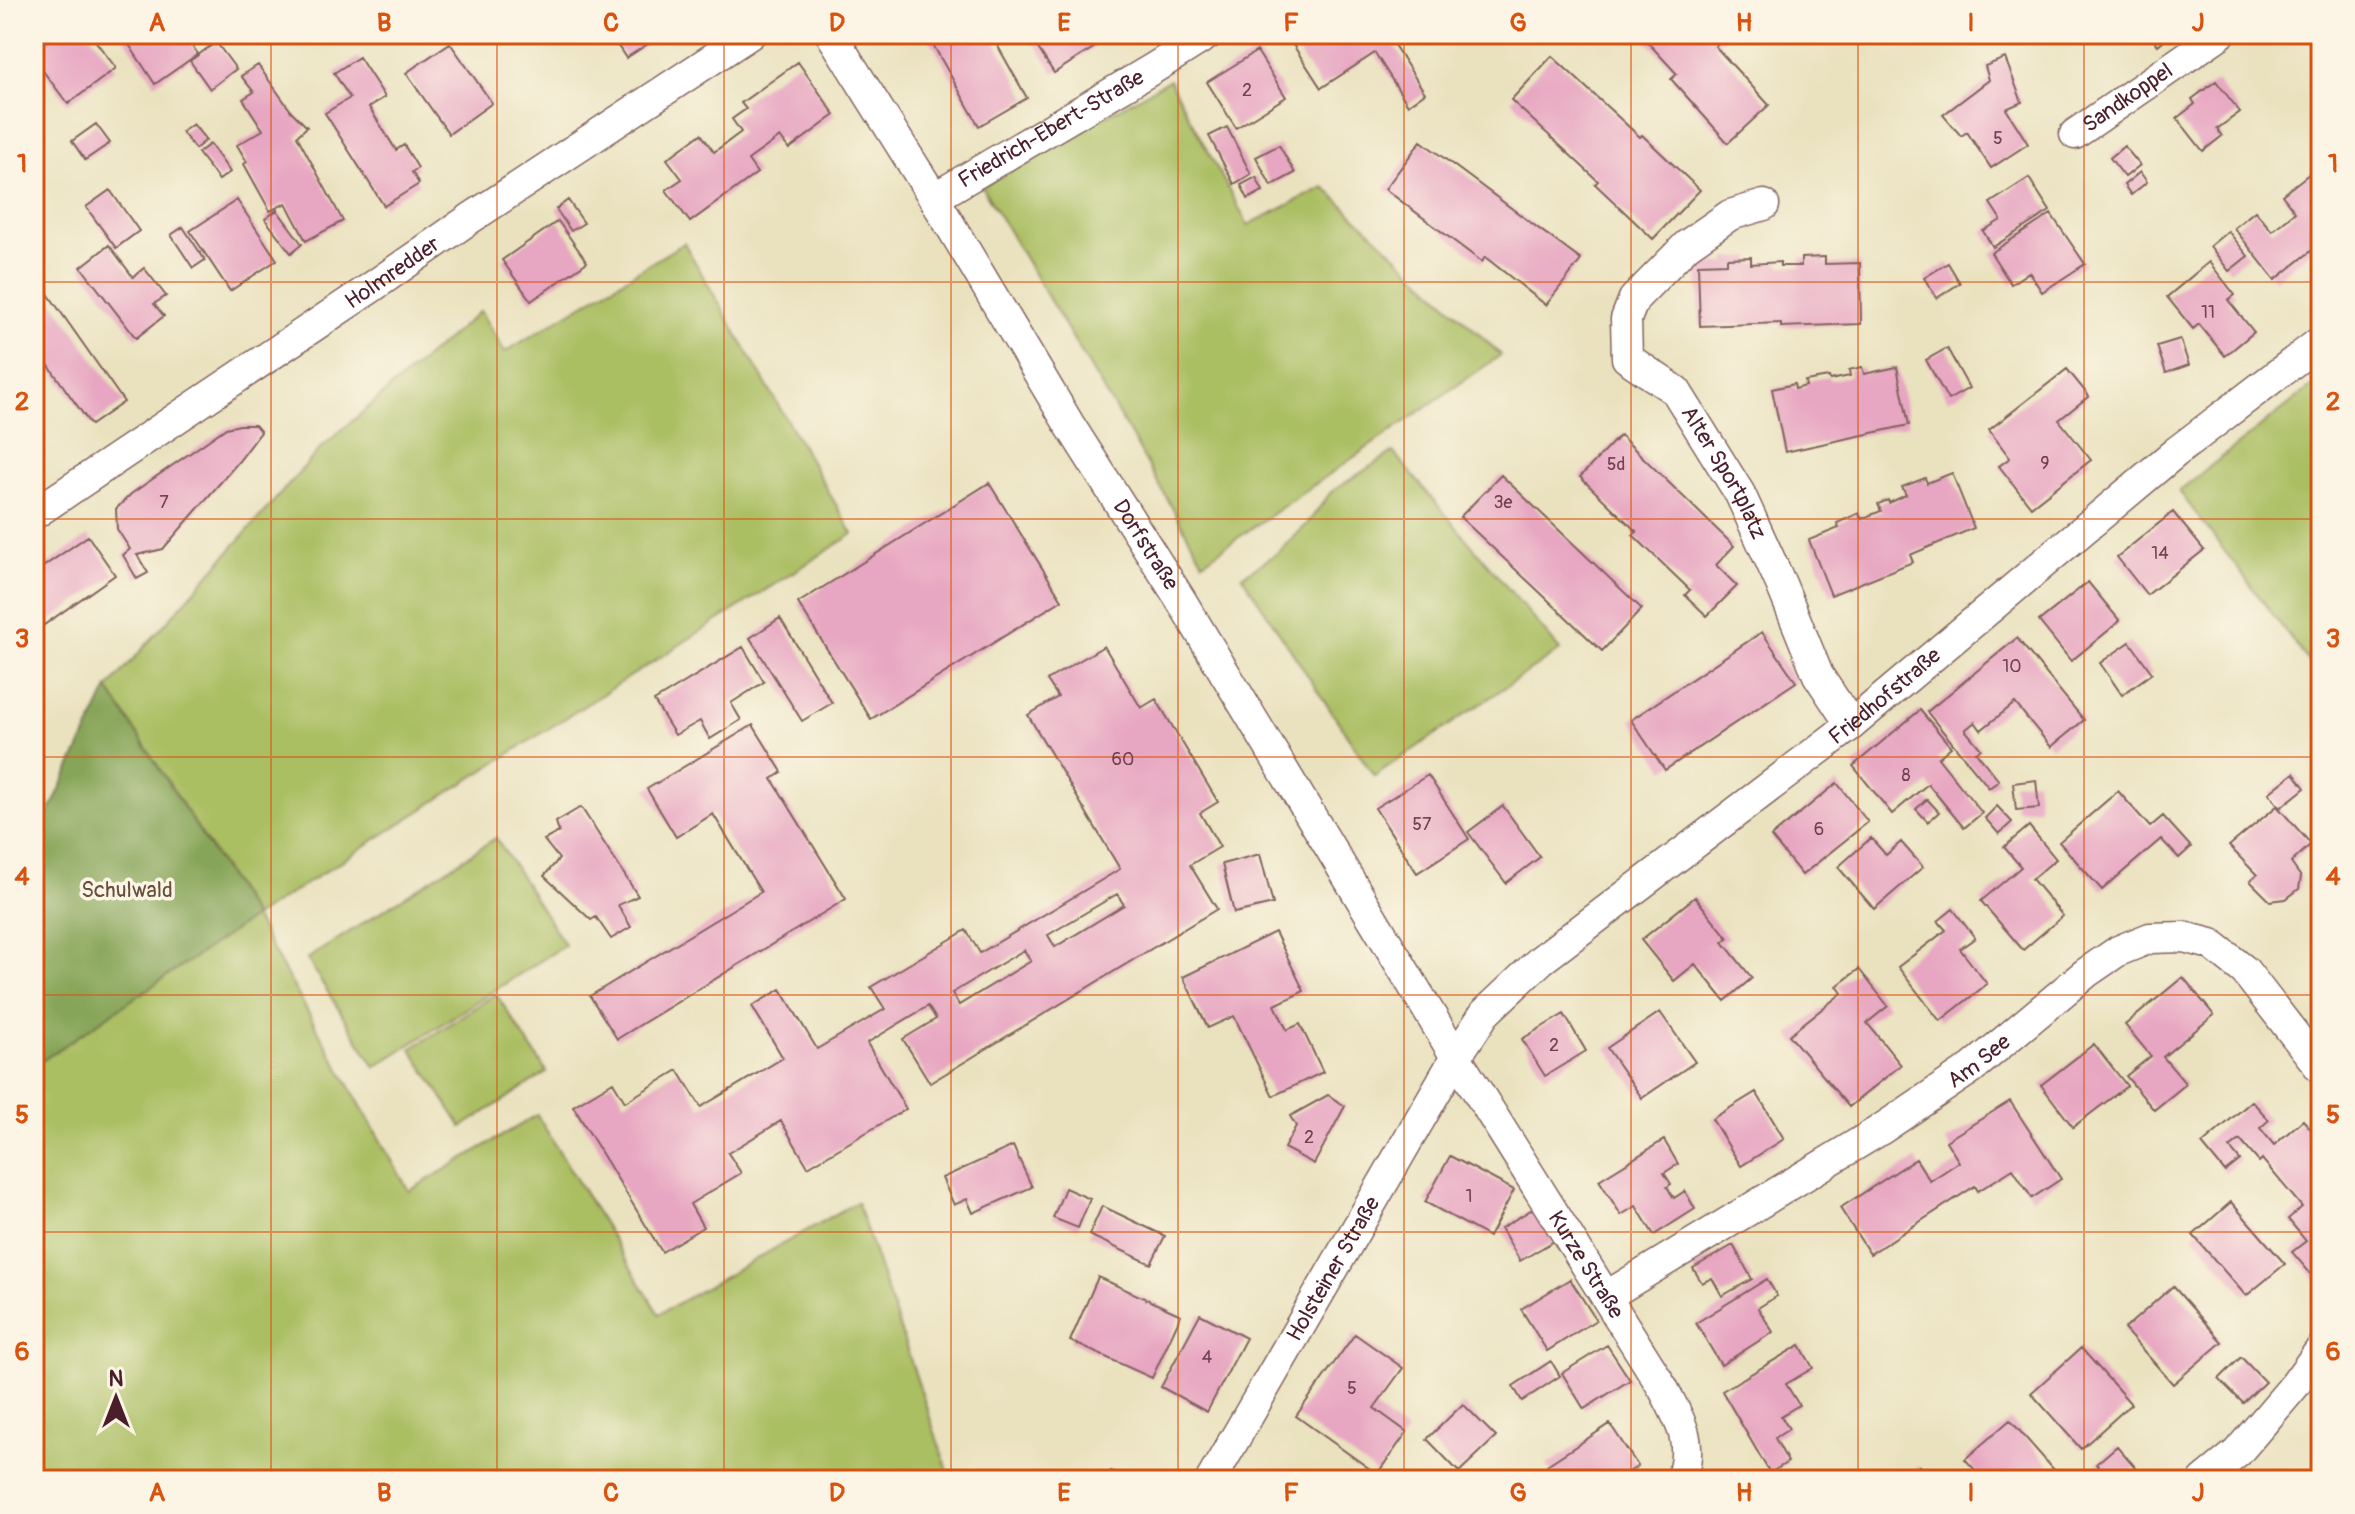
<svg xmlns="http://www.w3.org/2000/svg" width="2355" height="1514" font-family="Pangolin,sans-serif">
<rect width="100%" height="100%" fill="#fcf5e5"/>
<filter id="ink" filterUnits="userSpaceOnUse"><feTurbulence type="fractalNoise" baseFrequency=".0125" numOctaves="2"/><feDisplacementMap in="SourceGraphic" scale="16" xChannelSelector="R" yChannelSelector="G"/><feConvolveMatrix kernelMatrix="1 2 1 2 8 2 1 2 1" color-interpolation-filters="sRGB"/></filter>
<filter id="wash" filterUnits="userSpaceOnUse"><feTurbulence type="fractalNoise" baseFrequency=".006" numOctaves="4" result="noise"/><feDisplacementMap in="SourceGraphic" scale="32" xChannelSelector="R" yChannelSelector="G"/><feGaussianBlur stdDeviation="1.8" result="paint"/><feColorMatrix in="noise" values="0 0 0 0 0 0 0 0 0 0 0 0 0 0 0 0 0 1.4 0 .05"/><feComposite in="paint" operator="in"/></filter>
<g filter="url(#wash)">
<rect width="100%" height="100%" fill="#eae2bf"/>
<!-- green -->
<path fill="#aabe62" stroke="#7a6e46" stroke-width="2" d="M1169 80 1248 225 1324 187 1501 355 1203 562 1136 444 982 187Z
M684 243 853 534 254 917 409 1191 537 1115 659 1314 857 1202 951 1480H34V1066L254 916 108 688 321 448 480 311 505 352Z
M2321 379V678L2179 491Z
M1393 452 1560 650 1374 776 1242 576 1279 552 1307 524 1331 492Z
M496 838 565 945 375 1067 307 959Z
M496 994 547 1072 462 1127 411 1049Z"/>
<!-- forest -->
<path fill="#87a558" stroke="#686242" stroke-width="2" d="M108 688 254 917 34 1066V844Z"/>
<g id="blocks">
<!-- building -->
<path fill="#e7a6c1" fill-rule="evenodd" d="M34 34H52L55 37 59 34H90L116 68 68 104 34 59Z
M122 34H184L198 54 155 84Z
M610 34H663L626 58Z
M927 34H991L1027 98 979 126Z
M1047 34H1087L1095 47 1054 73 1034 42Z
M1286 34H1387L1425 93 1408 105 1375 53 1321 88Z
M1640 34H1720L1724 38 1715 46 1769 105 1728 143 1671 79 1677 74Z
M2149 34H2171L2158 45Z
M216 42 236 69 210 89 190 61Z
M450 43 492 103 449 134 406 73Z
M1257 51 1286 97 1236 128 1207 82Z
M1552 56 1640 137 1642 135 1700 190 1653 239 1595 184 1598 181 1511 100Z
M359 57 385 97 369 107 396 150 404 145 418 168 412 172 419 184 384 206 325 113 350 98 334 73Z
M2005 58 2022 102 2006 109 2028 144 1991 168 1967 132 1961 136 1943 115 1989 80 1985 66Z
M798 62 835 115 789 149 780 137 748 160 757 173 690 222 666 190 682 179 667 159 701 134 714 152 741 132 732 119 746 109 741 103Z
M258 65 291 111 307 127 297 136 343 221 306 241 286 203 270 211 244 164 247 162 237 145 263 130 243 99 254 92 241 76Z
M2216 81 2240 112 2217 129 2222 136 2203 151 2177 118 2195 104 2192 99Z
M96 124 110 143 85 160 72 141Z
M193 124 206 140 195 149 182 132Z
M1227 127 1251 174 1234 184 1209 136Z
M1421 141 1581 260 1546 305 1485 257 1482 262 1385 189Z
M210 144 230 172 219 180 198 153Z
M1279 145 1295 173 1271 186 1256 157Z
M2124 146 2140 165 2125 177 2110 158Z
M2314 170 2321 178V243L2275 280 2234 228 2255 211 2272 231 2295 212 2282 195Z
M2140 172 2147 182 2131 195 2124 185Z
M1256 177 1263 191 1248 199 1241 185Z
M2029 178 2050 211 1993 247 1983 231 2001 220 1990 203Z
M110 190 139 231 116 248 86 207Z
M237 200 277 260 230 291 190 231Z
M568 200 584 223 571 231 556 209Z
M277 210 302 244 291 253 265 219Z
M2051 214 2085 264 2042 292 2029 272 2011 284 1991 253Z
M558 221 587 262 531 301 502 260Z
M183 227 205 260 193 268 171 235Z
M2228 231 2248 256 2229 271 2210 246Z
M109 245 133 277 144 268 166 296 154 304 164 316 136 338 81 267Z
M1751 257V264L1780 262V266H1801V258L1825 257V264L1860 263 1861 324 1781 327V323L1700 326 1698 264 1727 263V258Z
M2209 262 2235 295 2228 300 2254 332 2225 356 2199 324 2193 329 2167 297Z
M1948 263 1960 283 1937 298 1924 278Z
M34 274 124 402 91 425 34 345Z
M2180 339 2189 365 2166 373 2157 346Z
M1947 348 1969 388 1948 400 1926 360Z
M1862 367 1864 374 1897 367 1909 425 1785 452 1772 389 1794 384 1795 389 1806 386 1805 381 1829 377 1830 380 1850 376 1849 370Z
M2067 369 2089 396 2059 420 2091 460 2031 507 1999 466 2010 458 1989 430Z
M240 425H255L261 432 239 461 163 549 137 555 148 573 137 579 123 555 130 549 117 529 116 509 131 494 196 449 226 428Z
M1620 435 1734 546 1716 565 1737 586 1707 616 1685 595 1690 590 1633 535 1637 532 1580 477Z
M1952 473 1974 528 1910 555 1913 562 1831 595 1809 540 1839 528 1837 523 1859 513 1861 519 1881 511 1878 504 1888 500 1889 503 1906 495 1902 487 1925 478 1927 483Z
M1501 475 1642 609 1602 651 1460 517Z
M989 483 1062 600 871 719 798 603Z
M2173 512 2204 550 2147 595 2117 557Z
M88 536 115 575 44 625 34 610V573Z
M2088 582 2120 621 2071 661 2039 621Z
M780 618 832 703 802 721 750 638Z
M1762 632 1796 682 1665 770 1631 720Z
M2017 638 2084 720 2051 747 2015 703 1981 730 1975 722 1965 730 1981 749 1976 752 1999 781 1989 788 1927 712Z
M2130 642 2152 673 2122 695 2100 663Z
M1104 646 1141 708 1156 699 1218 802 1200 813 1220 847 1190 865 1217 909 930 1083 903 1039 936 1019 928 1006 867 1043 906 1109 808 1167 781 1121 728 1153 741 1173 690 1204 703 1227 662 1252 573 1106 613 1082 625 1102 678 1070 701 1107 783 1058 752 1006 781 989 817 1049 885 1009 871 987 966 930 980 953 1120 869 1028 715 1058 697 1047 680ZM1117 894 1124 905 1055 947 1048 935ZM1024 950 1031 961 959 1005 952 993Z
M743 647 764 682 731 703 741 720 710 739 700 721 675 735 654 701Z
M1920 710 1951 747 1938 758 1982 813 1964 828 1928 784 1892 814 1853 766Z
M753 725 782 772 772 779 846 899 617 1039 590 996 761 892 713 814 676 837 647 789Z
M2294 773 2305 788 2280 808 2269 793Z
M1428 775 1469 839 1417 873 1375 808Z
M2036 780 2039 808 2016 810 2013 783Z
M1837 783 1868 822 1802 875 1771 837Z
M2118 791 2150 827 2163 816 2191 847 2179 858 2161 839 2102 890 2059 842Z
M1927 799 1939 812 1928 822 1916 809Z
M1503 806 1540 857 1506 883 1468 832Z
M1997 806 2012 822 1999 834 1985 818Z
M2277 806 2311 844 2291 863 2301 877 2299 889 2286 899 2270 901 2250 881 2257 875 2229 846Z
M581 807 638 896 618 905 631 927 611 939 596 917 591 920 544 876 559 859 544 840 559 832 556 822Z
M2029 826 2056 859 2032 879 2063 916 2023 950 1981 901 2021 867 2004 847Z
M1871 838 1886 855 1901 842 1923 867 1874 909 1838 867Z
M1260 854 1273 904 1234 913 1222 864Z
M1695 897 1728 938 1723 942 1752 978 1725 1001 1695 964 1674 981 1641 940Z
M1953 909 1975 938 1960 949 1987 984 1940 1021 1898 967 1946 930 1938 921Z
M1275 932 1304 991 1275 1005 1287 1030 1300 1024 1323 1072 1273 1096 1234 1016 1208 1028 1183 977Z
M1859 969 1888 1006 1867 1023 1901 1065 1849 1107 1789 1035 1842 993 1837 986Z
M2183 977 2214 1015 2163 1057 2186 1084 2154 1110 2126 1076 2151 1056 2125 1025Z
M1660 1012 1695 1062 1642 1098 1607 1048Z
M1564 1014 1586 1051 1545 1076 1522 1039Z
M2094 1044 2127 1086 2073 1127 2041 1085Z
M1756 1092 1784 1139 1741 1166 1712 1119Z
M1328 1095 1345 1106 1314 1164 1284 1148 1296 1126 1290 1116Z
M2010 1101 2061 1179 2032 1198 2013 1169 1978 1191 1975 1186 1870 1254 1840 1208 1916 1159 1930 1181 1959 1162 1946 1141Z
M2252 1101 2269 1120 2260 1128 2274 1145 2303 1120 2321 1141V1286L2292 1252 2306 1241 2288 1219 2302 1207 2262 1159 2259 1162 2240 1140 2230 1148 2240 1160 2225 1172 2202 1144Z
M1664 1140 1678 1164 1664 1173 1671 1184 1667 1187 1674 1198 1685 1191 1695 1209 1654 1235 1636 1206 1621 1215 1599 1180Z
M1013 1146 1032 1187 973 1213 967 1199 954 1205 942 1178Z
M1450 1156 1514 1190 1489 1237 1425 1202Z
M1065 1188 1090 1199 1078 1228 1053 1218Z
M2231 1202 2285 1264 2246 1296 2193 1235Z
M1102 1206 1165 1236 1151 1264 1089 1235Z
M1534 1208 1554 1241 1520 1261 1501 1228Z
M1733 1245 1752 1279 1722 1296 1712 1278 1702 1283 1693 1268Z
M1098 1277 1181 1315 1152 1378 1070 1341Z
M1570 1279 1596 1320 1547 1351 1521 1309Z
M1767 1279 1777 1296 1758 1308 1773 1332 1721 1365 1696 1323Z
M2173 1286 2222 1342 2173 1384 2124 1329Z
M1200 1314 1246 1338 1207 1412 1161 1387Z
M1355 1334 1403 1368 1374 1408 1407 1432 1377 1474 1296 1416Z
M1607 1345 1630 1380 1584 1409 1562 1373Z
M1800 1345 1813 1368 1786 1384 1799 1405 1781 1416 1789 1429 1775 1438 1788 1462 1770 1473 1722 1391Z
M2081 1348 2131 1404 2081 1449 2031 1393Z
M2241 1357 2265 1382 2243 1403 2219 1379Z
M1551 1361 1560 1376 1522 1401 1513 1386Z
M1463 1404 1496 1437 1459 1472 1427 1439Z
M2010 1420 2063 1480H1984L1965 1459Z
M1610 1424 1638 1466 1617 1480H1557L1547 1465Z
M2117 1446 2136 1468 2122 1480H2110L2096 1464Z
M2321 1460V1480H2305Z
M1919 1466 1931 1480H1903Z
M1111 1471 1128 1480H1106Z"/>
</g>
</g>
<g filter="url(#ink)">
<use href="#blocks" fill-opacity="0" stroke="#82635f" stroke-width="2"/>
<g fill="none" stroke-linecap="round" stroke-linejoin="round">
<defs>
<g id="minor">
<path id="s1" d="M831 34 934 198 1069 424 1179 597 1456 1057 1663 1388C1681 1423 1694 1441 1681 1480"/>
<path id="s2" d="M2075 134 2220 34"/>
<path id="s3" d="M934 198 1154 68 1208 34"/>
<path id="s4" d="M1764 205 1730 215 1687 245 1634 299 1626 319 1627 358 1676 391 1740 494 1781 584 1818 675 1851 725"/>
<path id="s5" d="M34 514 372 287 471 218 750 34"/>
<path id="s6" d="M1607 1296 1880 1130 1972 1068 2086 973 2118 951 2150 938 2184 937 2211 944 2245 971 2321 1069"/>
<path id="s7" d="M1211 1480 1456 1057 1485 1013 1541 960 1851 725 2176 452 2321 341"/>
<path d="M2204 1480 2237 1453 2294 1386 2321 1349"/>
</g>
</defs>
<!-- minor casing -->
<use href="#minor" stroke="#82635f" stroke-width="33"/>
<!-- minor -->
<use href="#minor" stroke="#fff" stroke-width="30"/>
</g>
</g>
<!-- grid -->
<path fill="none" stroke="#d8530f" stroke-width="2" stroke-opacity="0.55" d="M271 34V1480M497 34V1480M724 34V1480M951 34V1480M1178 34V1480M1404 34V1480M1631 34V1480M1858 34V1480M2084 34V1480M34 282H2321M34 519H2321M34 757H2321M34 995H2321M34 1232H2321"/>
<g text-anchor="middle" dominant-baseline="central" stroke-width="7" stroke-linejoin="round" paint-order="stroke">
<!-- number labels -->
<g font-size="18" fill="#714150">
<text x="1247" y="90">2</text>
<text x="1998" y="138">5</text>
<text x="2208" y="312">11</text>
<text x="2045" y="463">9</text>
<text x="1616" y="464">5d</text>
<text x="164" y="502">7</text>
<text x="1503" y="502">3e</text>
<text x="2160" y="553">14</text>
<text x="2012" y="666">10</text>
<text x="1123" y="759">60</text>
<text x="1906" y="775">8</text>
<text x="1422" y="824">57</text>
<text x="1819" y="829">6</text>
<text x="1554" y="1045">2</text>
<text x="1309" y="1137">2</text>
<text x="1469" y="1196">1</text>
<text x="1207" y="1357">4</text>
<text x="1352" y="1388">5</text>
</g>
<!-- street labels -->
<g font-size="22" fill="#4a1f2b" stroke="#fcf5e5">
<text stroke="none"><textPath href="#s2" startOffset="64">Sandkoppel</textPath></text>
<text stroke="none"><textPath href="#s3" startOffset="136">Friedrich-Ebert-Straße</textPath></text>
<text stroke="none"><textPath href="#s5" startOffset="432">Holmredder</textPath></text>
<text stroke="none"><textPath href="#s4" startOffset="378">Alter Sportplatz</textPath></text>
<text stroke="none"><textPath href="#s1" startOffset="600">Dorfstraße</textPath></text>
<text stroke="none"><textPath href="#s7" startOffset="1052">Friedhofstraße</textPath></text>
<text stroke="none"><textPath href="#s6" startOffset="440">Am See</textPath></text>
<text stroke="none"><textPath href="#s1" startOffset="1444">Kurze Straße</textPath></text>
<text stroke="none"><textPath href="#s7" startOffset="244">Holsteiner Straße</textPath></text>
</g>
<!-- park labels -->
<g font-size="22" fill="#674f3c" stroke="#fcf5e5">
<text x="127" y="890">Schulwald</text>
</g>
</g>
<!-- margin -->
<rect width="2355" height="1514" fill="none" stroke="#fcf5e5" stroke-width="88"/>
<!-- north arrow -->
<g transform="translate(116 1398)" stroke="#fcf5e5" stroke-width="6" paint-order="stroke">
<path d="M0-6L14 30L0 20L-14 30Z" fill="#4a1f2b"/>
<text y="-12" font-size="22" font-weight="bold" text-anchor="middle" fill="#4a1f2b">N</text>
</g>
<rect x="44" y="44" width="2267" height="1426" fill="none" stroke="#d8530f" stroke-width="3"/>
<g font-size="26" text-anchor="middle" font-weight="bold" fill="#d8530f">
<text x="157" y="31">A</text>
<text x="384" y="31">B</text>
<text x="611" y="31">C</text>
<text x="837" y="31">D</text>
<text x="1064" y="31">E</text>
<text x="1291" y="31">F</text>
<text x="1518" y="31">G</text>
<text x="1744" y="31">H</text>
<text x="1971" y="31">I</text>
<text x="2198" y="31">J</text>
<text x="22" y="172">1</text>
<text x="2333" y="172">1</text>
<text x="22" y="410">2</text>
<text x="2333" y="410">2</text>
<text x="22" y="647">3</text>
<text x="2333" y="647">3</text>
<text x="22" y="885">4</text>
<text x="2333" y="885">4</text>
<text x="22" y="1123">5</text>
<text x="2333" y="1123">5</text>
<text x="22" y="1360">6</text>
<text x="2333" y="1360">6</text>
<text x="157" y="1501">A</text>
<text x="384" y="1501">B</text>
<text x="611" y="1501">C</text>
<text x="837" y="1501">D</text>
<text x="1064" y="1501">E</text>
<text x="1291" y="1501">F</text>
<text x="1518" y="1501">G</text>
<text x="1744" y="1501">H</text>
<text x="1971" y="1501">I</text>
<text x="2198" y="1501">J</text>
</g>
</svg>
